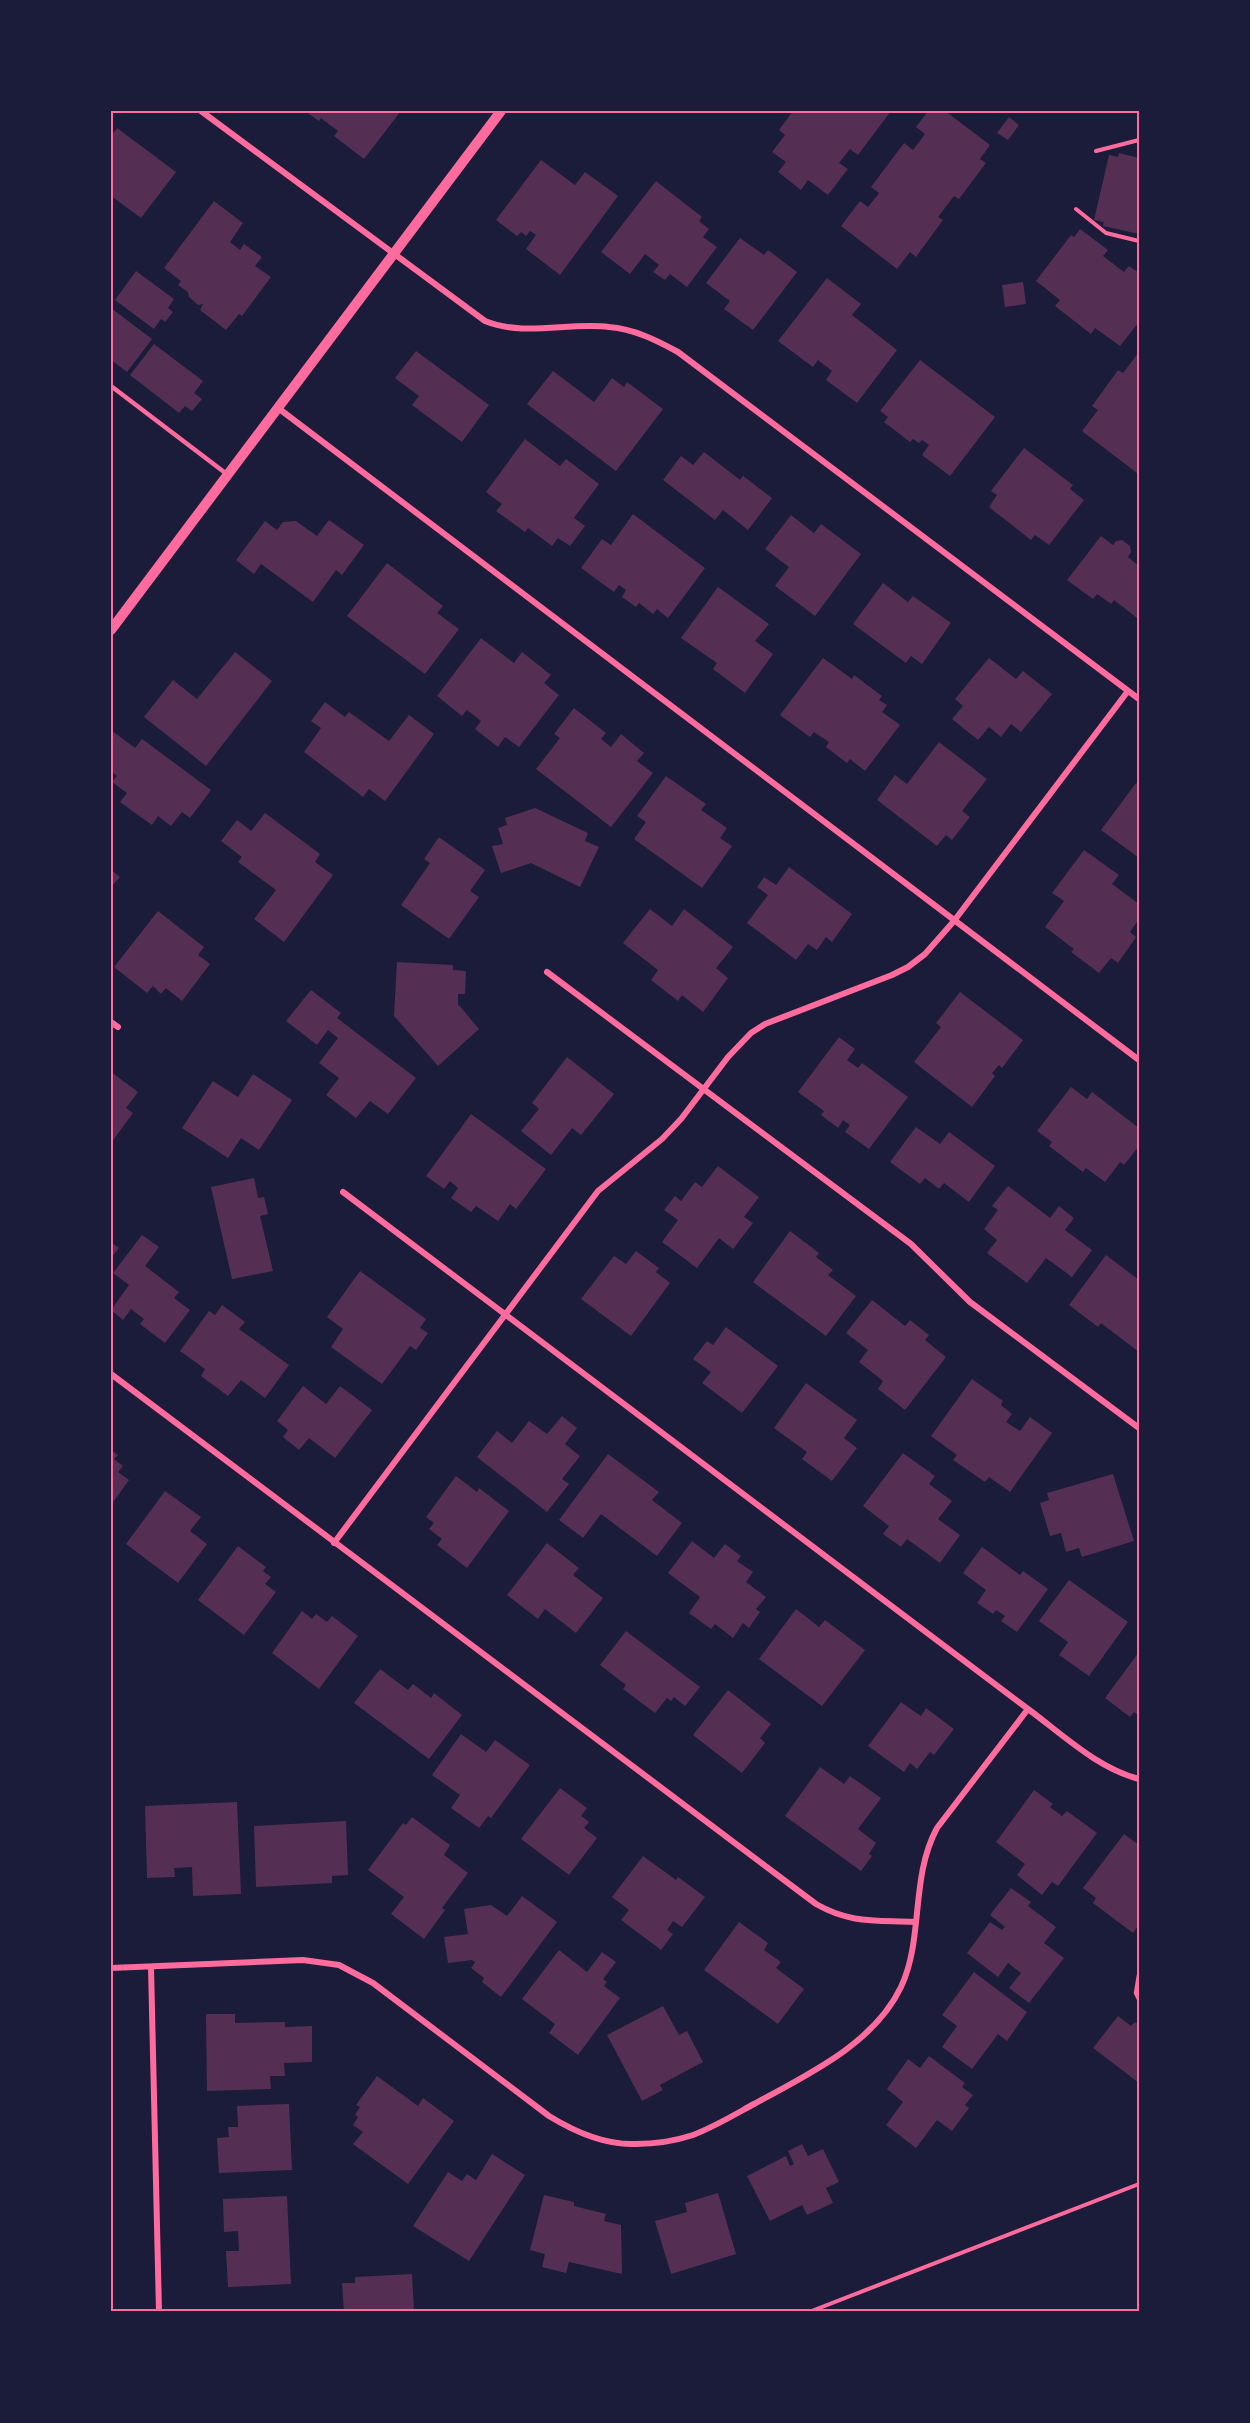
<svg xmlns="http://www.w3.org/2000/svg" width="1250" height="2423" font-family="Rubik,sans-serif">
<rect width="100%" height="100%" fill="#1b1b3a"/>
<!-- building -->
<path fill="#542f53" d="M305 111H401L364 159 334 136 338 131 321 118 319 121Z
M793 111H891L858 155 850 149 839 163 848 169 828 195 808 180 801 190 778 172 786 162 772 152 785 135 779 130Z
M928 111H945L990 145 980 159 986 163 959 199 954 196 938 217 943 220 916 257 910 252 897 269 841 226 860 201 868 207 879 193 871 187 904 143 913 150 925 134 916 127Z
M1009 117 1019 125 1008 140 997 133Z
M117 128 176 172 141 218 111 196V136Z
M1119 153 1139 158V234L1103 226 1104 222 1094 220 1109 155 1118 157Z
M541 160 575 185 585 172 618 196 560 275 526 249 536 235 530 231 526 236 521 232 517 236 496 220Z
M656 181 702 217 699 221 709 229 703 237 717 247 687 287 670 274 665 280 653 272 659 265 645 254 630 274 601 252Z
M214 201 243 223 230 242 240 250 244 244 262 257 255 266 271 277 242 316 239 314 226 330 200 310 203 304 198 305 189 297 188 292 178 285 181 281 164 268Z
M1080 229 1108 250 1103 256 1124 272 1129 266 1139 273V322L1120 346 1095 328 1091 334 1055 306 1060 300 1036 281 1071 235 1074 237Z
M740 238 764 255 768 250 797 272 753 330 724 309 730 301 706 283Z
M136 271 174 299 168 308 173 312 165 322 161 319 154 329 115 300Z
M827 278 861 304 852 315 897 350 857 403 826 380 832 371 818 360 813 367 778 341Z
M1023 282 1026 304 1005 307 1002 285Z
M111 308 152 339 127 372 111 360Z
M154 344 203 381 194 393 202 399 192 411 185 406 179 413 130 375Z
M416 351 489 405 462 442 412 405 419 396 395 378Z
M1139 352V470L1137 473 1082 431 1098 410 1092 406 1118 370 1123 373Z
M920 360 995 417 950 476 922 455 929 445 922 440 919 443 913 439 910 442 884 422 888 417 880 411Z
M553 371 594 402 612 378 624 387 627 382 663 409 616 471 527 404Z
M525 439 560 466 566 459 599 484 574 518 585 526 570 546 558 538 552 546 528 528 525 532 496 511 502 504 486 492Z
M1024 448 1073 485 1070 489 1084 500 1049 545 1035 535 1031 540 989 507 997 495 991 491Z
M704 452 740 480 743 476 772 498 748 530 723 510 715 520 663 480 681 456 693 465Z
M633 514 705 568 668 618 657 609 653 614 639 603 636 607 622 597 626 590 619 585 614 592 581 568 602 539 611 545Z
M791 515 814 533 821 524 861 554 815 616 775 586 789 567 765 549Z
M329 520 364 545 342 575 336 570 313 602 261 564 254 574 236 560 265 521 277 530 283 522 296 521 317 536Z
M1101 536 1113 545 1116 541 1122 540 1130 546 1131 552 1128 557 1139 566V615L1137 618 1114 600 1111 604 1097 594 1093 599 1067 580Z
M387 563 443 606 437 613 459 629 425 674 347 616Z
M883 583 908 602 913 596 951 623 922 664 911 656 906 663 853 624Z
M718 587 769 624 755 641 773 654 745 693 713 669 717 663 681 638Z
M481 638 514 663 522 652 551 675 544 683 559 695 519 747 505 737 498 747 475 729 481 721 467 710 462 716 437 696Z
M235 652 272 681 206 766 144 717 173 680 197 699Z
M823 658 852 679 854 675 882 696 879 700 887 705 882 712 900 725 865 771 850 759 847 763 826 747 829 742 814 732 810 737 780 715Z
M989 658 1016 679 1023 671 1052 694 1021 732 1011 724 1001 737 989 727 978 740 952 719 963 706 955 699Z
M325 702 345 717 349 712 389 741 409 715 434 734 385 801 369 789 363 797 304 752 321 728 311 721Z
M574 708 606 733 601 739 611 747 621 734 644 753 637 761 653 773 611 827 536 769 560 738 554 734Z
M111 730 135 748 142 739 211 790 190 818 182 812 171 826 158 816 152 825 120 802 127 793 112 782 117 776 111 771Z
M939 742 987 779 962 811 970 817 952 840 946 835 937 846 877 800 895 775 907 784Z
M666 776 706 804 701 810 727 828 720 838 732 846 702 888 634 839 646 822 637 816Z
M1136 783 1139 785V858L1101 830Z
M535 808 588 833 585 841 599 847 580 887 531 863 501 873 492 846 503 844 498 828 507 825 505 818Z
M265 813 320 854 315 862 333 875 284 942 254 919 276 890 238 862 242 857 221 841 237 820 251 831Z
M439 837 485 870 470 891 479 897 449 939 401 905 430 863 424 859Z
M1084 850 1119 875 1112 884 1139 904V919L1130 932 1136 937 1118 963 1111 958 1099 973 1071 952 1074 949 1045 927 1064 901 1052 893Z
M789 867 852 914 832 942 826 937 817 950 808 944 796 960 747 923 768 895 757 887 764 877 776 885Z
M111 870 120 877 111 887Z
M650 909 672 926 684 909 733 947 716 968 728 978 703 1012 682 995 678 1001 651 980 658 970 623 943Z
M158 911 204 947 198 955 210 964 182 1001 166 988 161 994 153 986 147 993 114 967Z
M397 962 453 965V970L466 971 465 994H458V1004L479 1029 438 1066 394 1016Z
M311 990 341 1013 337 1018 416 1078 388 1114 370 1101 356 1118 326 1095 339 1078 319 1063 338 1038 328 1030 317 1045 286 1021Z
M960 992 1023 1040 1002 1068 999 1065 992 1073 995 1076 972 1107 914 1062 941 1027 936 1023Z
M839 1037 855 1049 847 1060 858 1068 862 1063 908 1097 869 1149 845 1132 850 1125 843 1120 838 1128 821 1115 824 1111 798 1092Z
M567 1057 614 1094 581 1135 572 1128 551 1155 521 1131 539 1109 532 1103Z
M111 1072 138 1092 126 1108 133 1113 111 1143Z
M253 1074 292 1100 259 1150 241 1138 228 1158 182 1128 213 1081 238 1097Z
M1071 1087 1087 1099 1092 1092 1139 1128V1146L1124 1165 1120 1162 1105 1182 1086 1168 1083 1172 1049 1146 1052 1142 1037 1131Z
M471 1114 546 1169 516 1209 510 1204 498 1221 476 1206 471 1212 451 1198 458 1188 450 1181 444 1189 426 1176Z
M916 1127 940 1144 949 1132 995 1166 969 1202 944 1183 939 1189 925 1178 920 1184 890 1162Z
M718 1166 759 1197 744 1217 753 1223 733 1249 719 1238 697 1268 662 1242 678 1220 664 1210 675 1196 681 1201 695 1182 702 1187Z
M254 1178 258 1198 264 1197 268 1214 260 1216 273 1271 232 1279 211 1187Z
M1008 1186 1050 1218 1059 1206 1074 1218 1065 1230 1092 1250 1072 1277 1046 1258 1027 1283 987 1253 997 1240 984 1229 998 1210 992 1206Z
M790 1231 819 1253 816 1257 833 1270 828 1275 856 1296 826 1336 753 1282Z
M142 1235 159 1247 145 1266 179 1292 174 1298 190 1310 165 1343 140 1324 144 1319 131 1309 123 1320 111 1310 129 1285 113 1273Z
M111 1242 119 1248 111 1258Z
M636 1251 659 1268 656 1272 670 1283 631 1336 581 1299 614 1256 626 1264Z
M1106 1255 1139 1280V1352L1101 1323 1098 1327 1069 1305Z
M360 1271 426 1319 420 1328 428 1333 416 1350 410 1346 382 1384 331 1347 343 1329 327 1317Z
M872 1300 905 1326 910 1320 929 1335 925 1340 946 1357 905 1410 878 1389 883 1381 859 1362 868 1350 846 1333Z
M222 1305 245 1322 239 1329 289 1365 265 1398 241 1380 228 1396 201 1376 205 1369 180 1351 209 1311 215 1315Z
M726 1327 778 1366 742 1413 702 1383 711 1372 693 1359 707 1341 713 1345Z
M972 1379 1003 1401 1001 1405 1012 1414 1006 1422 1020 1431 1030 1417 1052 1433 1010 1492 989 1477 985 1482 953 1460 957 1455 931 1436Z
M806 1383 857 1420 844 1438 857 1448 832 1481 802 1459 807 1452 774 1428Z
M303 1386 326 1404 340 1386 372 1410 335 1458 309 1438 299 1450 283 1437 288 1430 277 1421Z
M562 1416 577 1428 565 1444 580 1456 562 1479 569 1484 547 1512 477 1457 497 1431 512 1443 529 1421 547 1434Z
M111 1450 118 1455 114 1459 123 1466 118 1472 129 1480 111 1505Z
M903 1453 935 1476 929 1484 952 1501 938 1519 960 1535 940 1563 907 1539 901 1547 883 1534 889 1526 863 1506Z
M608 1454 659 1492 652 1500 682 1523 657 1556 601 1514 583 1538 559 1520Z
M1113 1474 1134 1541 1082 1557 1079 1548 1066 1552 1061 1533 1050 1536 1040 1503 1049 1500 1047 1493Z
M456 1476 477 1492 479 1488 509 1511 467 1568 437 1545 442 1539 429 1529 434 1523 426 1517Z
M165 1491 201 1517 190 1531 207 1544 178 1583 126 1544Z
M692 1541 714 1558 725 1544 741 1556 737 1561 753 1572 746 1582 766 1597 756 1609 760 1612 749 1628 743 1623 733 1638 715 1624 711 1629 689 1613 700 1597 668 1573Z
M547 1543 579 1568 573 1575 603 1598 576 1633 545 1609 538 1619 507 1595Z
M238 1546 266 1567 263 1571 271 1577 265 1584 276 1592 244 1635 198 1600Z
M982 1547 1020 1575 1023 1571 1048 1589 1017 1632 1001 1621 1005 1616 996 1610 993 1614 977 1603 986 1590 963 1573Z
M1069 1580 1128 1622 1089 1676 1059 1655 1068 1642 1039 1621Z
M796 1609 819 1627 825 1620 865 1650 822 1706 759 1659Z
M302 1611 312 1619 316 1614 327 1622 332 1616 358 1636 319 1689 272 1653Z
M626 1631 700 1687 685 1706 674 1697 671 1701 667 1698 655 1713 623 1689 626 1685 600 1665Z
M1139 1652V1716L1134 1712 1130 1717 1105 1698Z
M380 1669 408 1690 413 1684 431 1698 434 1693 462 1715 429 1759 354 1703Z
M728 1690 771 1724 760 1738 765 1743 742 1773 693 1735Z
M901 1702 921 1716 926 1708 954 1729 934 1755 930 1752 917 1769 910 1763 904 1772 868 1746Z
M461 1734 486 1752 495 1740 530 1765 491 1818 488 1816 479 1828 451 1808 460 1795 432 1775Z
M820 1767 844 1784 850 1776 881 1798 858 1829 876 1843 869 1854 872 1856 861 1871 785 1816Z
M560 1788 587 1808 581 1816 589 1822 584 1828 597 1838 569 1875 521 1839Z
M1034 1790 1053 1804 1050 1807 1062 1816 1067 1811 1097 1833 1058 1886 1052 1882 1042 1895 1017 1875 1025 1864 996 1842Z
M237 1802 241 1894 193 1896 192 1867 174 1868 175 1877 147 1878 145 1806Z
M412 1817 450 1845 444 1855 468 1873 442 1908 445 1910 424 1939 391 1914 404 1897 368 1870 403 1823 406 1825Z
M346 1821 348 1875 332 1876V1883L256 1887 254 1826Z
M1124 1834 1139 1845V1925L1133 1933 1093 1903 1096 1898 1083 1888Z
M643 1856 676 1880 678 1877 705 1897 682 1927 673 1921 667 1930 673 1934 661 1950 621 1920 629 1910 612 1897Z
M1011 1888 1031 1902 1028 1906 1056 1927 1044 1943 1064 1958 1029 2003 1009 1988 1021 1973 1008 1963 998 1977 967 1953 990 1922 1002 1930 1005 1927 990 1915Z
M522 1896 557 1922 501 1997 482 1982 484 1978 471 1968 475 1962 472 1960 448 1963 444 1937 468 1934 464 1909 491 1905 507 1916Z
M739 1922 768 1943 764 1950 781 1962 776 1968 804 1989 778 2024 704 1970Z
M559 1950 587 1972 602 1952 616 1962 603 1979 607 1982 604 1986 620 1998 578 2055 549 2033 555 2024 522 1999Z
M974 1972 1027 2012 1007 2041 998 2034 972 2069 942 2047 957 2026 942 2015Z
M663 2006 679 2035 687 2031 703 2062 660 2085 663 2090 642 2101 607 2035Z
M206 2014H235V2023L285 2022V2027L312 2026V2062L284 2063 285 2076H270L271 2089 207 2091Z
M1118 2016 1131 2026 1135 2022 1139 2025V2083L1093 2048Z
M929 2056 965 2083 962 2087 973 2095 965 2105 969 2108 952 2131 937 2120 916 2148 886 2125 903 2102 887 2089 908 2059 920 2068Z
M377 2076 418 2106 423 2098 454 2121 408 2184 353 2144 363 2132 353 2125 358 2117 355 2115 360 2107 356 2105Z
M289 2104 292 2170 219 2173 217 2138 229 2137 228 2127H238L237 2106Z
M802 2144 808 2156 823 2149 839 2182 826 2188 833 2203 807 2215 802 2205 770 2221 747 2176 786 2156 790 2166 794 2164 788 2151Z
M492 2154 525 2175 469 2261 413 2226 448 2172 462 2181 467 2174 476 2180Z
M718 2193 736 2254 671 2274 655 2221 687 2212 685 2203Z
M544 2195 574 2202V2206L606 2214 604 2221 621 2225 622 2274 569 2262 566 2273 542 2267 545 2254 530 2250Z
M287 2196 291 2284 228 2287 226 2251H239L238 2231 224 2232 223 2199Z
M412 2274 414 2312H344L342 2283H355V2277Z"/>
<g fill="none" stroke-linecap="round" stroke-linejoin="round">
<!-- path -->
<path stroke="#ff6b9d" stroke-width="4" d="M1096 151 1139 140
M1076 209 1106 233 1139 241
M809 2312 1139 2184"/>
<!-- service -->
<path stroke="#ff6b9d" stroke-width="4.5" d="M111 386 228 475
M1139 1975 1136 1993 1139 1999"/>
<!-- minor -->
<path stroke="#ff6b9d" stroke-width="6" d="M201 111 485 321C524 337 568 322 609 327 634 329 656 340 678 352L1139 699
M278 408 1139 1060
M547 972 911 1244 970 1302 1139 1428
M111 1022 118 1027
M343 1192 1028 1709C1062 1734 1097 1768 1139 1779
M111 1374 816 1904C851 1924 876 1920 914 1922
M334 1543 598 1191 662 1139 681 1119 728 1057 751 1033 765 1024 892 975 908 967 925 954 954 921 1128 691
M151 1967 159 2312
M111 1968 303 1960 339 1965 373 1983 549 2116C575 2132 604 2145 635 2144 654 2144 675 2141 693 2135 714 2127 734 2115 754 2104 807 2075 874 2044 901 1987 924 1938 910 1878 937 1828L1028 1709"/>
<!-- tertiary -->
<path stroke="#ff6b9d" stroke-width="10" d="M111 630 501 111"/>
</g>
<!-- border -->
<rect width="1250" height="2423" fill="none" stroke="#1b1b3a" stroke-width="225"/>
<rect x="112" y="112" width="1026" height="2198" fill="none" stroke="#ff6b9d" stroke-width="2"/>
</svg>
